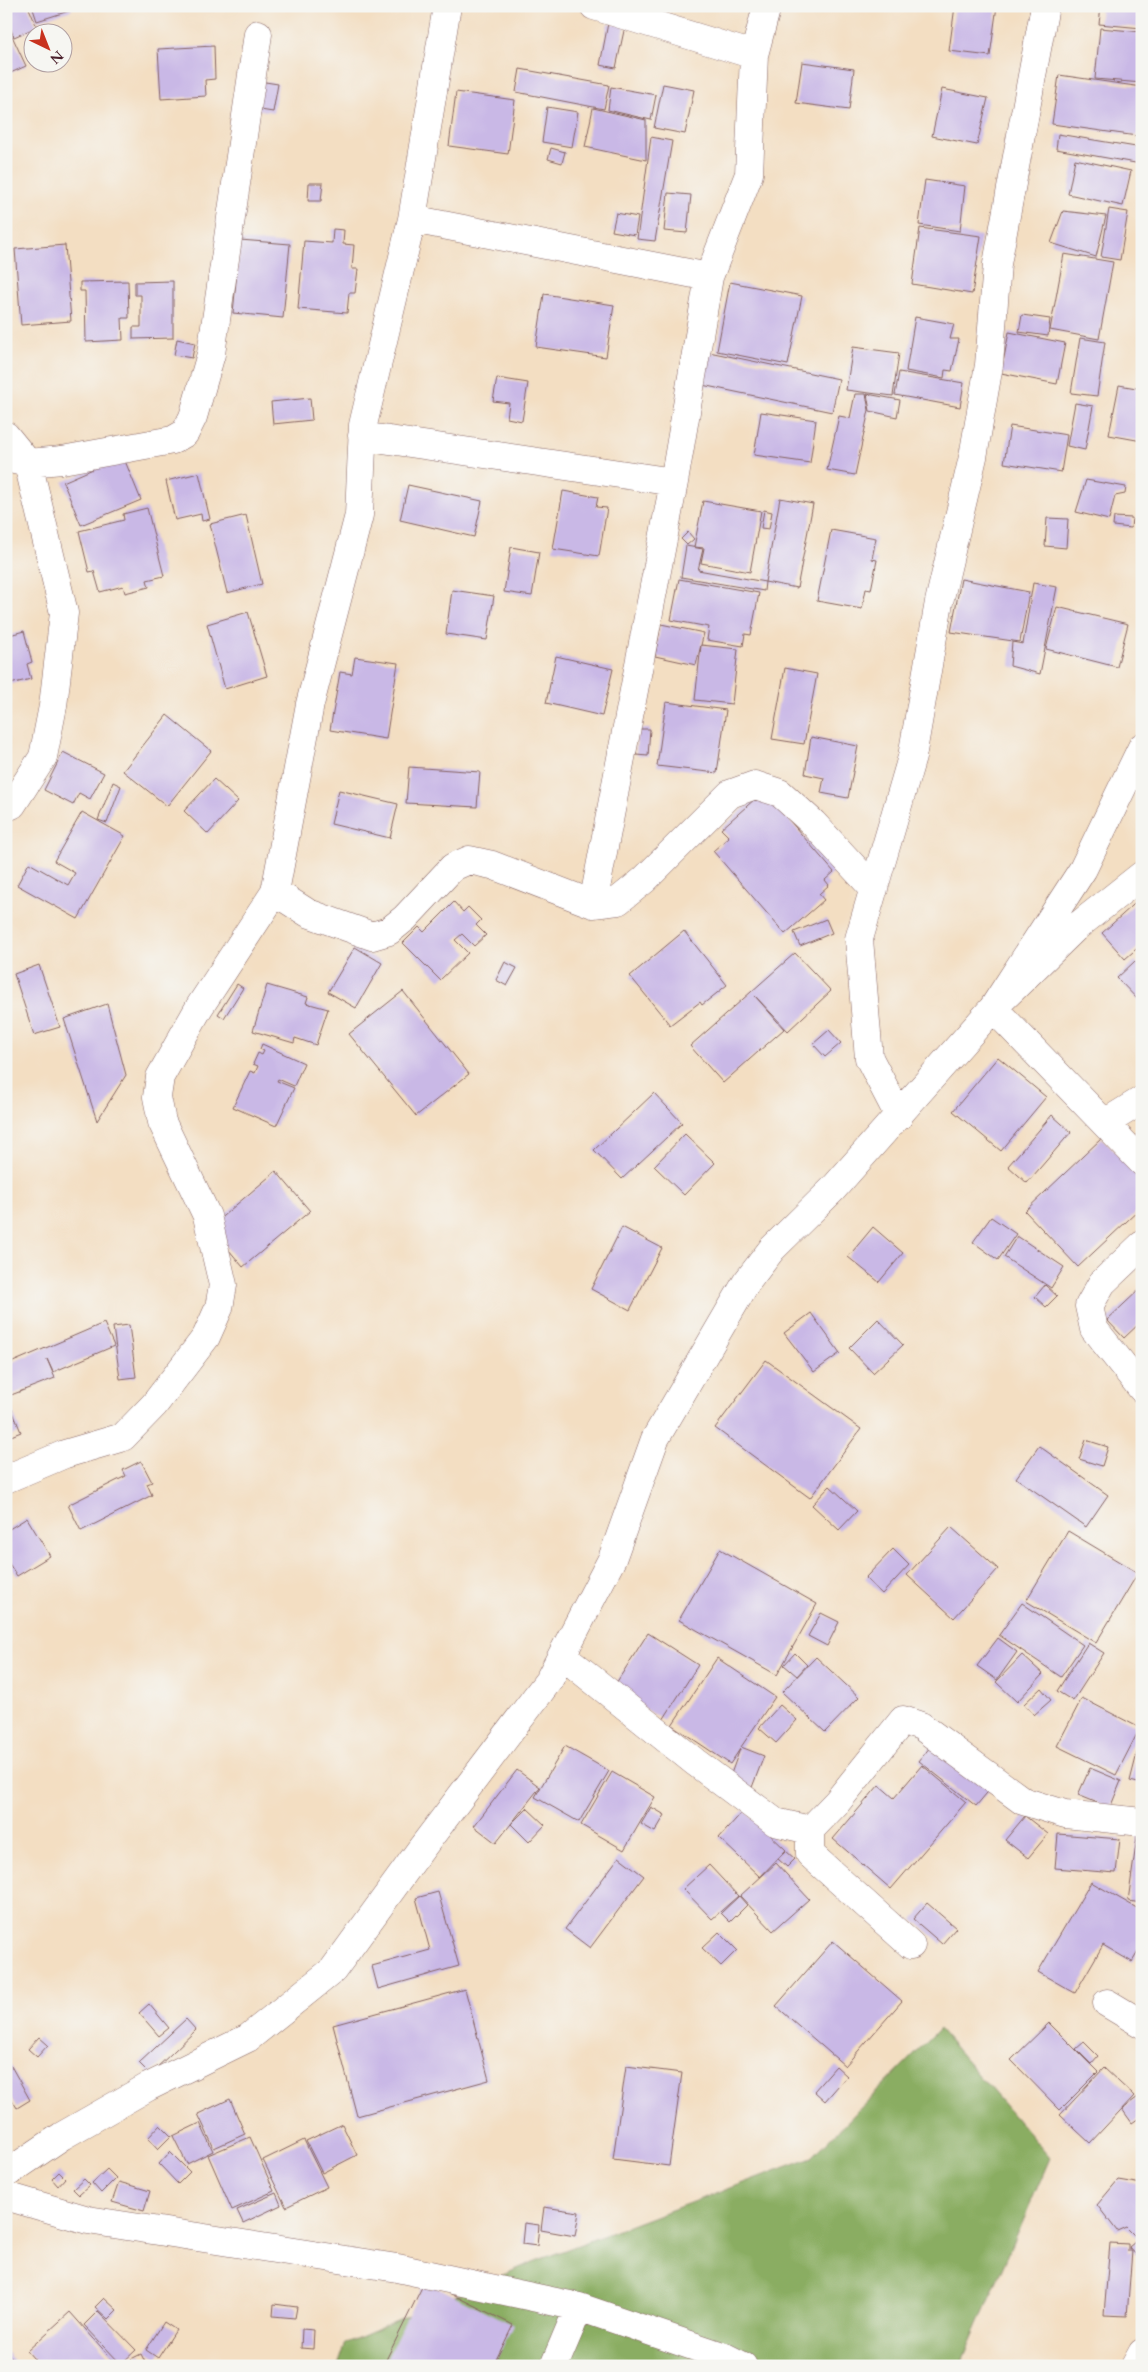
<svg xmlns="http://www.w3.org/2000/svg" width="1148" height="2372" font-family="Cardo,serif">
<rect width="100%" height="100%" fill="#f6f6f2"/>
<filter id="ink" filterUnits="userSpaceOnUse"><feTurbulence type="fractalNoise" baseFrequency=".02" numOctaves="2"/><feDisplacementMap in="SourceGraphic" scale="10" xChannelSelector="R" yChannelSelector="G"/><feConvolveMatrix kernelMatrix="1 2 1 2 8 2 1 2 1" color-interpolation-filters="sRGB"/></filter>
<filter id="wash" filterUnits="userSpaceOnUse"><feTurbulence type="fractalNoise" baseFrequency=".0096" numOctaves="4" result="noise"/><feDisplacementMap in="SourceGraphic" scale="20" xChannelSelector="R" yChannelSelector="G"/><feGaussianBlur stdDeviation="1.12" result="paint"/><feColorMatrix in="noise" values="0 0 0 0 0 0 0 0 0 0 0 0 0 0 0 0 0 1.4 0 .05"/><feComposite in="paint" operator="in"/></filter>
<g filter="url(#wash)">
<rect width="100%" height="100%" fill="#f3dec2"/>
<!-- forest -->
<path fill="#8aad62" stroke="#6a6646" d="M939 2029 1050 2158 960 2366H338L346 2343 533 2262 812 2157Z"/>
<g id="blocks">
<!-- building -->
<path fill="#c9b8e6" d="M6 6H28L37 27 14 37 6 18Z
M32 6H71L72 10 37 21Z
M955 6H997L990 56 949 51Z
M1101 6H1142V28L1099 24Z
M6 23 26 66 6 75Z
M608 23 625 26 616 68 600 65Z
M1100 28 1142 32V83L1095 79Z
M214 46 215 79 205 80 206 96 161 99 158 49Z
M802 62 854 69 849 110 796 103Z
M520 69 609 85 604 109 516 92Z
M1059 75 1142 87V117L1137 136 1052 124Z
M259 81 278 84 273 112 254 109Z
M663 84 694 90 685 134 654 128Z
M611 87 656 95 651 120 608 110Z
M942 89 988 98 977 145 932 136Z
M456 92 515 100 508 154 449 146Z
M547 107 578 112 572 147 542 142Z
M593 108 646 120V160L585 147Z
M1058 134 1142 148 1141 164 1056 149Z
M651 137 672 141 655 241 637 239Z
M551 148 565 152 562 163 548 159Z
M1075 159 1131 171 1123 206 1068 194Z
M925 180 965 186 960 231 919 225Z
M309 183H323L321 201H308Z
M668 193 691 195 687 233 664 231Z
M1109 209 1128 212 1120 260 1101 257Z
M1063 211 1106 216 1096 257 1051 243Z
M616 213 638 217 635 235 612 231Z
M920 228 981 236 972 294 912 284Z
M333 229 344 230 343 244 354 245 352 269H358L355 293H349L347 313 298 309 304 241 332 243Z
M240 240 290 244 283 318 233 313Z
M65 245 71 321 21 325 15 249Z
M1064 254 1113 262 1099 339 1050 330Z
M128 281 129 318H122L123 340 86 342 85 291H80V282Z
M173 281V338L133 339V327H141V295H135V282Z
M730 282 802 296 788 365 717 351Z
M544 294 614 305 606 357 536 347Z
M1022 315 1050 319 1048 336 1019 332Z
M915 317 954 324 950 339H959L952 371 945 370 944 378 906 371Z
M1009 332 1065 343 1057 384 1001 373Z
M1080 338 1105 342 1097 396 1071 393Z
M177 339 195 343 192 358 174 355Z
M853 347 899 353 893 396 846 390Z
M709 352 839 379 832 412 702 385Z
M899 372 964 383 960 407 895 395Z
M497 378 528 383 522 421 507 418 509 403 493 401Z
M1119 385 1142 389V441L1109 435Z
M855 394H866L869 410 855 475 827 470 839 416 850 418Z
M867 394 900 400 897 417 870 411Z
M310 398 312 420 273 424 271 402Z
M1075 403 1093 406 1085 450 1067 446Z
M761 412 816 420 810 463 754 455Z
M1010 426 1067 435 1061 472 1004 463Z
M123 456 141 500 81 525 63 482Z
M199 473 210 519 202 521 201 514 175 520 166 481Z
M1086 480 1126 487 1125 494 1115 496 1109 520 1076 512Z
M408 485 482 501 474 537 400 520Z
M563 491 598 497 596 507 607 508 599 556 553 549Z
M780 498 813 504 797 588 765 582 764 591 681 577 686 546 703 549 698 570 765 582Z
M703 501 761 511 750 572 701 563 704 548 694 547Z
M147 508 164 576 147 580 149 587 125 593 123 586 100 592 94 571 89 572 79 531 124 520 123 514Z
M764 510 772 512 769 529 761 528Z
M246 515 262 584 227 593 210 524Z
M1114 517 1132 518 1131 528 1113 526Z
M1047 518 1068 519 1066 548 1045 546Z
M831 530 876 538 872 559 877 560 871 590 866 589 862 609 817 601Z
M688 532 694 539 687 545 681 539Z
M511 547 539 552 532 596 504 592Z
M679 579 759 593 751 635 745 634 743 646 707 640 709 627 671 620Z
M961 579 1029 592 1020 642 951 632Z
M1033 583 1057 587 1040 674 1010 666 1012 642 1023 644Z
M452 590 494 596 487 640 446 634Z
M1057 607 1128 624 1117 667 1046 649Z
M248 612 267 676 225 689 207 624Z
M661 624 704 633 696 665 655 656Z
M24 631 32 662 27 664 31 679 6 685V636Z
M701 645 738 649 732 704 695 700Z
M556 656 613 669 602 716 546 703Z
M355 657 398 663 386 739 330 730 340 672 352 674Z
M785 668 817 674 804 744 772 739Z
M666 702 726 710 717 773 657 766Z
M167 715 211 751 167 806 123 771Z
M637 729H650L648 756 636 755Z
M811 737 858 746 848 798 821 793 824 778 805 774Z
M63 752 104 773 90 799 79 793 73 805 44 790Z
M409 767 480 772 477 807 406 803Z
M214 779 238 801 208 834 184 811Z
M113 782 121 786 107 823 98 820Z
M339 790 398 804 390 838 331 824Z
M764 791 834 872 825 880 829 885 819 894 824 900 785 934 713 851 729 837 721 829Z
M82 812 125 836 78 919 17 885 29 863 68 885 75 873 54 861Z
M1142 897V944L1125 959 1102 933Z
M454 902 463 912 468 907 481 920 476 925 486 935 474 946 462 934 455 940 468 953 440 980 403 943 419 927 424 932Z
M826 919 832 933 800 946 794 932Z
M684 931 727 985 702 1005 700 1002 670 1025 630 976Z
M355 947 382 963 356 1008 328 992Z
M795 953 831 991 788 1031 755 996 784 1029 723 1083 690 1046Z
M1135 961 1142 968V1004L1117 978Z
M505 962 517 968 507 986 496 980Z
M39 965 60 1027 34 1035 14 974Z
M237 984 243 988 224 1018 218 1014Z
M267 985 308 997 306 1003 328 1009 316 1045 295 1038 294 1043 253 1031Z
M403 991 469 1074 416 1116 349 1034Z
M107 1004 126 1075 97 1121 64 1019Z
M829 1030 841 1043 825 1057 813 1044Z
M262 1044 304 1063 294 1086 278 1079 277 1081 294 1088 276 1126 233 1107 250 1071 255 1073 258 1066 253 1064 258 1053 262 1055 264 1051 260 1049Z
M998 1057 1046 1097 1001 1151 953 1111Z
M654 1093 682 1123 622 1179 594 1150Z
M1052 1115 1071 1132 1027 1183 1008 1166Z
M685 1134 715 1163 684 1195 654 1166Z
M1102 1138 1142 1180V1207L1078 1267 1025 1211Z
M276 1171 310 1211 243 1267 210 1227Z
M991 1217 1016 1234 998 1260 973 1242Z
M622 1227 662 1248 630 1310 591 1289Z
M873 1227 903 1253 879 1282 848 1257Z
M1017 1236 1064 1267 1051 1288 1004 1257Z
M1045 1285 1057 1296 1046 1307 1035 1297Z
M1141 1288 1142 1321 1124 1338 1107 1320Z
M811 1313 840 1353 814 1372 784 1333Z
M878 1319 903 1345 873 1373 849 1348Z
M104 1323 114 1346 53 1372 47 1359 55 1378 6 1397V1365Z
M129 1325 136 1377 120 1379 113 1327Z
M766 1360 861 1429 810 1498 715 1428Z
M10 1405 21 1432 6 1438V1407Z
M1086 1440 1108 1447 1102 1466 1079 1459Z
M1039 1446 1108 1495 1086 1527 1016 1478Z
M141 1461 152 1482 147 1484 152 1495 81 1531 68 1505 126 1476 123 1470Z
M830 1486 857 1511 839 1530 812 1505Z
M27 1518 50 1556 17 1576 6 1559V1531Z
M951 1527 998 1569 954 1618 907 1575Z
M1068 1531 1138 1573 1096 1643 1026 1601Z
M720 1549 817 1604 777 1675 679 1620Z
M893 1549 909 1565 882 1594 865 1578Z
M1022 1603 1083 1645 1061 1677 999 1635Z
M821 1613 839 1622 827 1646 808 1636Z
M648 1633 698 1665 663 1720 613 1688Z
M998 1638 1017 1652 997 1680 977 1666Z
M1088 1643 1104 1653 1073 1701 1057 1691Z
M795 1653 807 1665 797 1676 784 1665Z
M1022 1655 1043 1674 1017 1702 996 1682Z
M816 1657 859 1697 825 1732 782 1692Z
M717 1658 775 1697 741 1747 764 1756 751 1790 728 1782 740 1749 730 1764 672 1725Z
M1041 1688 1051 1700 1034 1715 1024 1704Z
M1082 1698 1140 1728 1116 1775 1057 1746Z
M780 1705 797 1720 776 1743 759 1728Z
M1141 1738H1142V1784L1130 1781Z
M934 1742 992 1787 976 1806 919 1761Z
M565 1746 609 1771 579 1822 535 1797Z
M922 1765 966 1802 891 1889 833 1839 879 1785 894 1798Z
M1090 1768 1121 1781 1110 1808 1078 1795Z
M517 1770 540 1787 496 1843 474 1826Z
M612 1772 655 1797 624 1850 581 1825Z
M651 1807 665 1815 655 1832 641 1824Z
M527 1808 545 1825 529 1842 511 1824Z
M744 1810 786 1850 760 1877 719 1838Z
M1025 1816 1048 1834 1028 1858 1005 1840Z
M1138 1830H1142V1903L1128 1901Z
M1058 1834 1120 1839 1116 1873 1055 1868Z
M786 1851 795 1859 787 1867 778 1859Z
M619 1857 644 1876 590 1948 565 1929Z
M776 1863 809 1899 773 1931 740 1896Z
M709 1865 738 1896 712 1919 683 1889Z
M1091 1882 1142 1911V1945L1132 1962 1103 1945 1075 1993 1038 1972Z
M438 1892 459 1966 378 1989 372 1966 430 1950 416 1898Z
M739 1896 747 1905 730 1922 721 1913Z
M927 1903 956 1928 942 1944 913 1919Z
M719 1932 737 1950 721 1966 702 1948Z
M833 1941 902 2001 845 2066 776 2006Z
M465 1989 489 2080 357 2116 333 2025Z
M149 2004 169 2028 159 2036 139 2013Z
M186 2019 196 2030 150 2074 139 2063Z
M1049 2023 1098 2072 1060 2110 1011 2060Z
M39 2037 48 2045 37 2057 28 2049Z
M1084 2042 1098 2056 1091 2064 1076 2049Z
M11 2066 30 2100 17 2108 6 2090V2069Z
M626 2066 682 2073 669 2166 613 2159Z
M836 2066 847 2076 825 2101 814 2091Z
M1104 2068 1134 2096 1090 2143 1060 2115Z
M1142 2094V2116L1132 2123 1122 2109Z
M230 2099 245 2134 214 2148 198 2114Z
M200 2123 213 2151 187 2164 173 2136Z
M342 2124 357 2155 322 2173 306 2141Z
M160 2125 171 2136 158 2149 148 2138Z
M250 2137 274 2191 232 2210 208 2155Z
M304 2140 327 2187 286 2207 263 2160Z
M170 2152 190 2172 178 2184 159 2164Z
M107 2169 116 2178 101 2193 92 2183Z
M59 2172 65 2178 58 2186 52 2179Z
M84 2179 90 2185 79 2195 73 2189Z
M1118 2180 1142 2184V2235L1137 2238 1126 2227 1117 2231 1097 2205Z
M119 2182 150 2191 144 2211 112 2202Z
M276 2193 281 2205 243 2223 237 2210Z
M544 2207 579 2212 575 2236 541 2230Z
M524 2223 539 2225 537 2246 522 2244Z
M1142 2236V2256L1139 2258 1129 2247Z
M1110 2243 1128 2244V2251H1132L1127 2316 1104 2315Z
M425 2281 513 2325 493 2366H383Z
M104 2298 117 2310 108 2319 95 2307Z
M274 2304 297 2307 295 2318 273 2316Z
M98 2311 136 2350 121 2364 84 2325Z
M70 2312 117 2365 116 2366H40L27 2351Z
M164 2322 176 2330 158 2358 146 2350Z
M302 2329 314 2330 313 2349 301 2348Z
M6 2352 18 2365 16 2366H6Z
M141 2354 147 2366H134L131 2359Z"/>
</g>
</g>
<g filter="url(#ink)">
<use href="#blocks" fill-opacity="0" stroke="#856260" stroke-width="1"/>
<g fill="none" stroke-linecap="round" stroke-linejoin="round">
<defs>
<path id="minor" d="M594 6 754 55
M412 219 709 277
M6 436 28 463 6 458
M362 436 674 482
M1142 747 1083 869 993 1008 1142 1162
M6 807 12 805 43 757 53 706 64 613 28 463 62 460 173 440 185 433 193 417 211 354 258 34
M275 892 310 704 359 515 363 425 412 219 447 6
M593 904 674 482 709 277 749 174 754 55 767 6
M899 1116 869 1058 859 939 912 757 939 602 973 457 989 365 997 264 1045 6
M1105 1123 1142 1100
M1142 1245 1102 1283 1089 1306 1094 1329 1142 1389
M6 1479 65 1454 123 1437 154 1405 206 1337 219 1308 223 1285 207 1216 162 1122 157 1097 160 1077 200 1006 275 892 308 913 372 936 389 931 405 918 453 867 469 860 492 865 593 904 618 901 644 880 730 794 755 785 780 793 813 823 874 889
M562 1655 695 1762 775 1822 810 1830
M911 1945 810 1854V1830L837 1802 903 1720 921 1726 1023 1801 1065 1814 1142 1822
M1107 2003 1142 2024
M6 2174 62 2136 148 2087 248 2038 333 1970 421 1849 549 1680 612 1559 655 1439 746 1283 772 1249 833 1189 993 1008 1075 928 1142 875
M6 2196 88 2220 397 2268 579 2307 725 2357 743 2366
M554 2366 579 2307
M1135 2366 1142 2353"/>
</defs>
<!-- minor casing -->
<use href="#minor" stroke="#856260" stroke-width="29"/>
<!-- minor -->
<use href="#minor" stroke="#fff" stroke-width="28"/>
</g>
</g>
<!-- margin -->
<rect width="1148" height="2372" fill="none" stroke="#f6f6f2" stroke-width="25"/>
<!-- north arrow -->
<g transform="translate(48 48) rotate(137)"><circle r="24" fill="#f6f6f2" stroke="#b1a0a2"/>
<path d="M0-4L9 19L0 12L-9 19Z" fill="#c8321e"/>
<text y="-8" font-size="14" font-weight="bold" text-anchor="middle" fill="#4a1f2b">N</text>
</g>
</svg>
